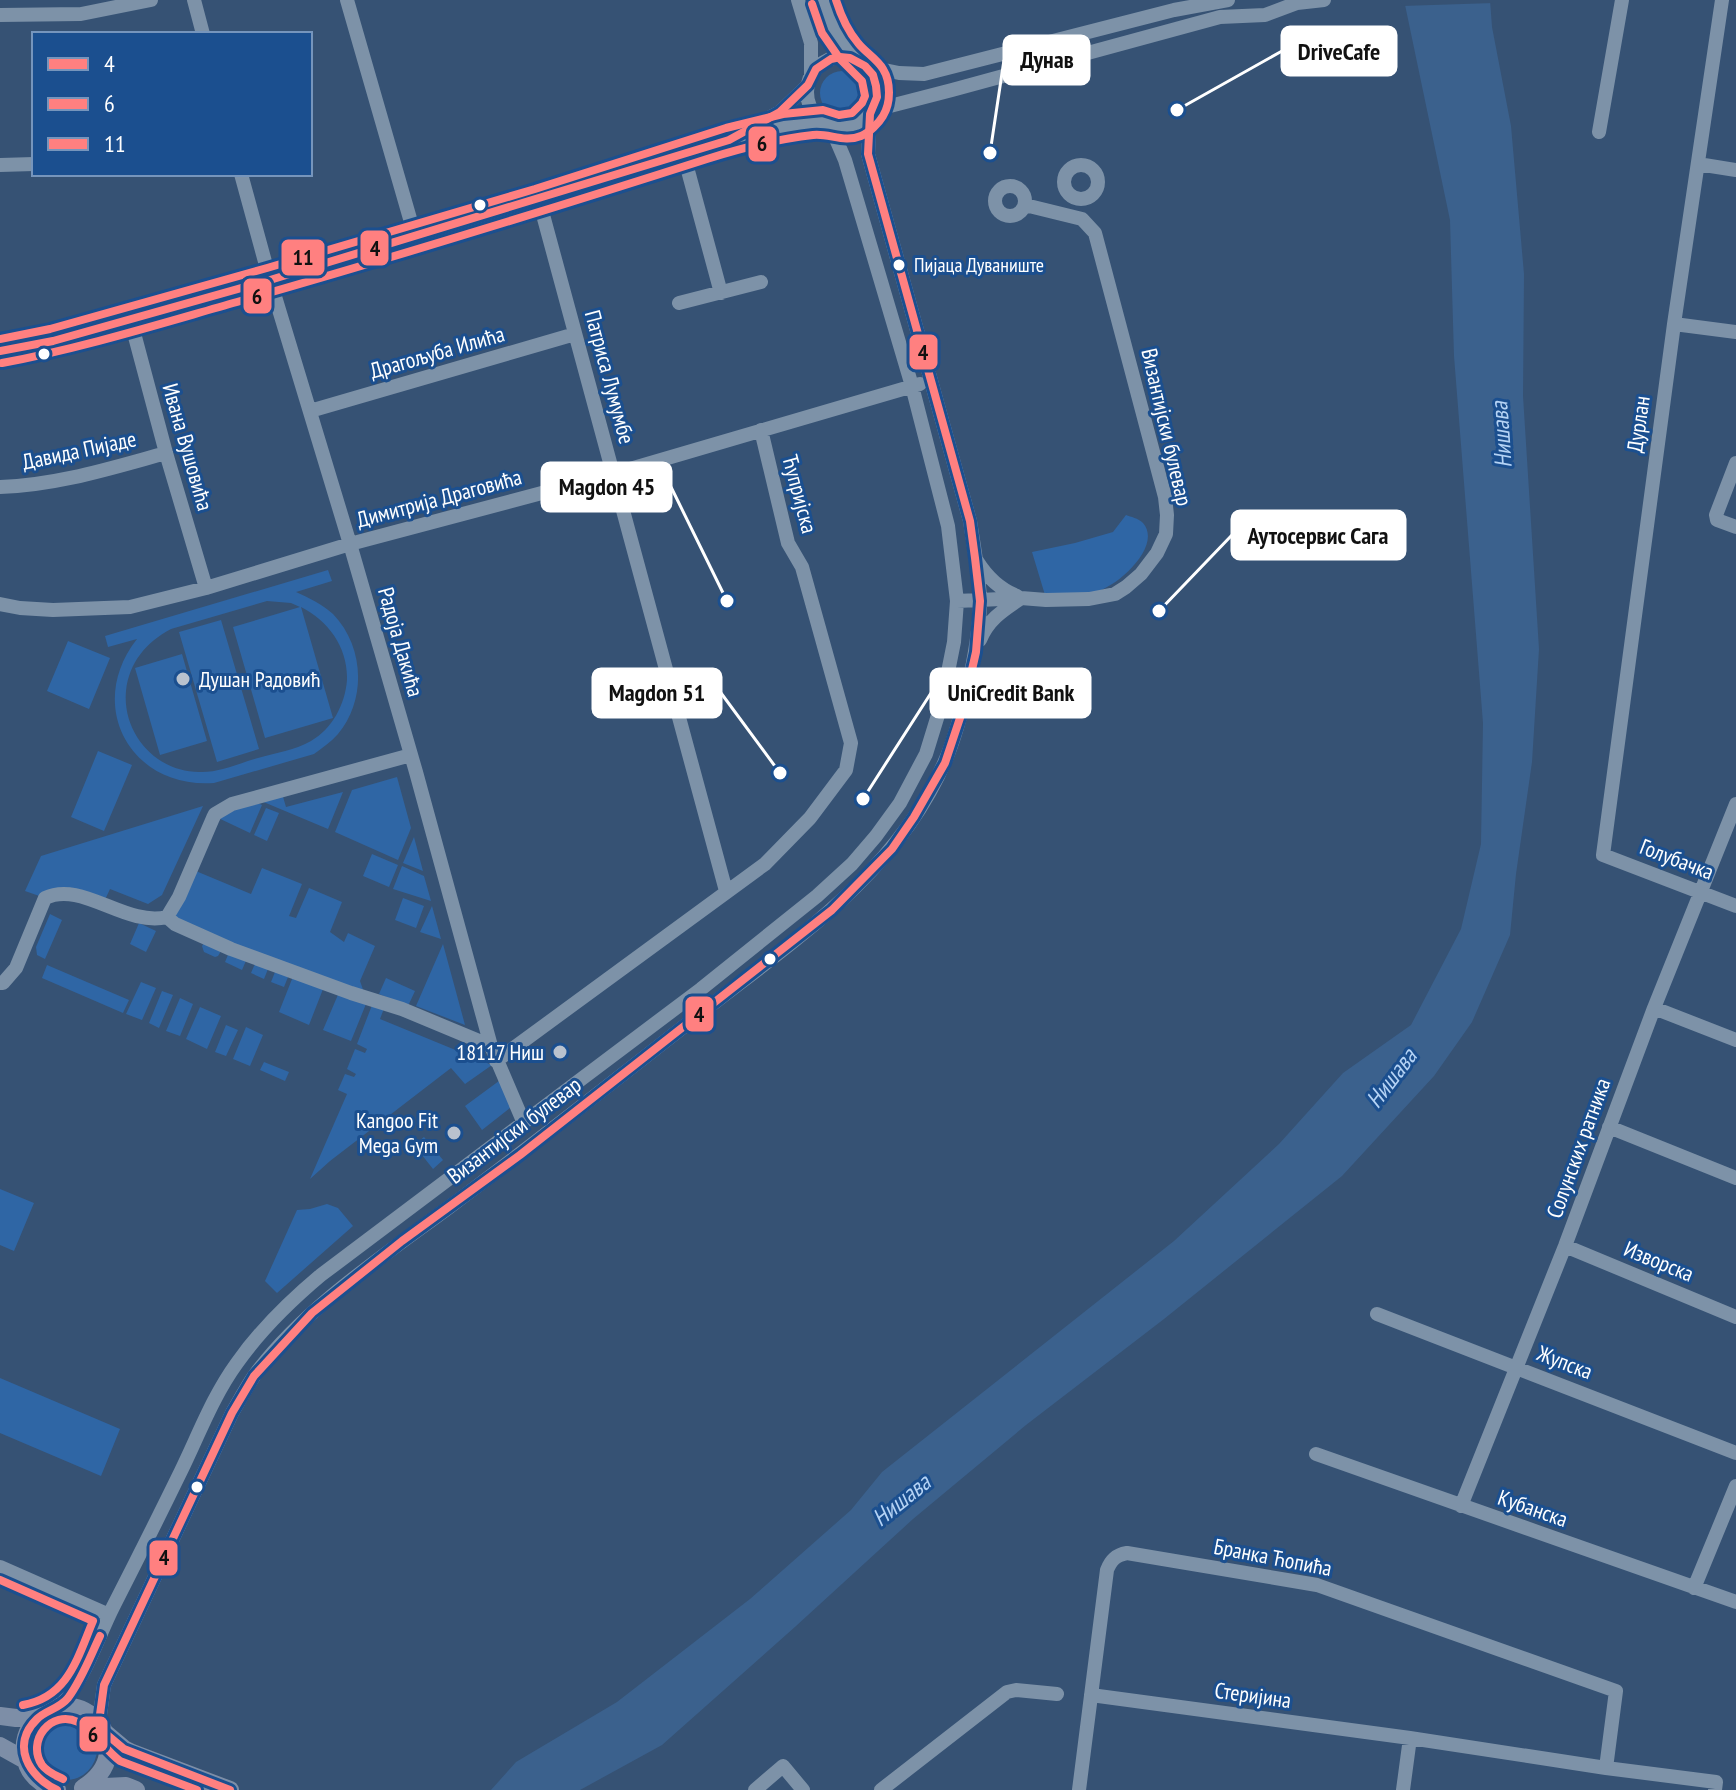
<svg xmlns="http://www.w3.org/2000/svg" width="1736" height="1790" font-family="'PT Sans Narrow',sans-serif">
<rect width="100%" height="100%" fill="#365274"/>
<!-- green -->
<path fill="#2f66a5" fill-rule="evenodd" d="M820 93a22 22 0 1 1 44 0a22 22 0 1 1-44 0Z
M1126 515C1131 517 1138 518 1143 523 1163 546 1117 587 1095 592 1080 596 1061 594 1045 595L1032 552 1075 543 1113 532Z
M328 570 332 581 296 592C309 598 322 604 333 614 364 646 367 699 338 734 331 742 322 748 314 754L214 783C130 789 85 705 137 639L108 647 105 636ZM267 601 291 603 300 607 233 627 265 738 333 718 301 607C329 621 348 648 347 680 345 705 332 729 311 741 296 750 275 753 258 758 240 763 219 773 199 772 156 772 122 733 126 691 129 663 146 642 171 629Z
M221 620 259 749 217 762 179 632Z
M68 641 110 658 89 709 47 691Z
M182 654 207 741 160 755 135 668Z
M98 751 132 765 104 831 71 817Z
M397 777 411 828 398 860 335 832 352 790Z
M281 790 286 807 343 792 328 829 254 798Z
M249 799 262 805 250 833 214 816Z
M203 806 162 895 148 904 110 889 103 904 45 898 25 891 41 856Z
M266 808 279 813 267 841 254 835Z
M414 837 423 871 403 863Z
M372 854 398 865 389 887 363 876Z
M402 866 424 876 431 901 393 889Z
M262 868 302 884 289 916 296 918 309 888 342 902 330 932 344 942 348 933 375 946 360 981 366 998 368 999 351 1041 323 1030 340 990 325 984 309 1025 279 1012 294 974 290 972 284 987 271 982 277 967 270 964 264 979 251 973 257 959 248 956 242 970 225 962 230 950 221 951 218 956 215 957 204 952 202 946 204 943 167 917 191 869 251 894Z
M403 898 424 906 416 928 395 920Z
M432 906 441 939 420 932Z
M50 914 62 920 45 959 37 955 36 947Z
M139 923 156 931 146 952 130 944Z
M443 944 465 1025 416 1006Z
M47 965 129 1000 123 1013 42 978Z
M386 978 415 991 408 1006 379 994Z
M141 982 156 988 142 1020 126 1014Z
M162 991 173 995 159 1028 149 1023Z
M180 998 193 1004 180 1036 166 1031Z
M374 1000 386 1003 380 1019 492 1065 465 1084 451 1068 330 1161 310 1179 347 1094 338 1090 345 1074 354 1077 356 1074 347 1069 355 1049 365 1053 367 1049 357 1044Z
M200 1007 221 1016 207 1049 186 1039Z
M226 1025 238 1030 226 1056 215 1052Z
M246 1027 263 1035 250 1066 233 1059Z
M264 1062 289 1072 285 1081 260 1070Z
M503 1078 515 1104 482 1130 465 1106Z
M424 1137 443 1160 433 1169 414 1145Z
M0 1189 34 1203 14 1251 0 1245Z
M327 1204 338 1208 353 1226 277 1293 265 1281 297 1210 310 1209Z
M0 1378 120 1429 101 1476 0 1433Z
M35 1749a31 31 0 1 1 62 0a31 31 0 1 1-62 0Z"/>
<!-- water -->
<path fill="#3b618d" d="M1404 0H1490L1492 27 1511 126 1524 274 1523 396 1539 649 1532 762 1516 874 1510 935 1472 1022 1434 1076 1342 1176 1164 1319 1026 1425 913 1519 796 1626 662 1745 580 1790H491L516 1762 617 1702 750 1599 851 1510 882 1472 1174 1241 1279 1144 1343 1073 1411 1025 1461 929 1481 844 1483 723 1454 356 1450 220Z"/>
<!-- pier -->
<path fill="#365274" d="M1400 0H1494V3L1402 6Z"/>
<g fill="none" stroke-linecap="round" stroke-linejoin="round">
<!-- minor -->
<path stroke="#7d92a8" stroke-width="14" d="M194 0 203 34
M347 0 415 236
M798 0 811 43V77
M823 0 832 26 858 61
M1722 0 1674 324 1603 855 1736 906
M0 15 81 14 151 0
M807 92a35 35 0 1 1 70 0a35 35 0 1 1-70 0Z
M865 66 899 73 924 74 1174 10 1228 0
M873 109 890 106 952 90 1220 17 1265 15 1297 3 1324 0
M748 129 780 112 808 85
M1599 132 1622 0
M684 156 721 293
M1698 164 1736 170
M0 165 34 164
M1064 182a17 17 0 1 1 34 0a17 17 0 1 1-34 0Z
M241 174 270 280 350 544 416 772 491 1046 523 1121
M995 201a15 15 0 1 1 30 0a15 15 0 1 1-30 0Z
M539 200 726 891
M1025 205 1082 219
M679 303 761 282
M130 318 166 453 206 588
M1674 324 1736 332
M0 351 53 341 270 280 539 200 729 140 784 126 823 122
M310 411 575 334
M1736 463 1716 515 1717 520 1736 527
M0 487C58 485 111 468 166 453
M977 561C987 577 999 589 1017 596
M957 601 1021 598 1046 600 1089 599 1115 594 1126 587 1141 574 1157 553 1166 534 1167 515 1165 497 1095 233 1082 219
M0 604 20 608 53 610 130 607 206 588 350 544 613 474 920 384
M980 640C988 620 1002 611 1020 599
M167 917 179 897 213 818 215 814 232 804 411 755
M0 983H3L16 968 45 898C82 880 125 927 167 917L175 924 231 949 351 993 402 1009 491 1046
M1654 1008 1736 1040
M496 1061 765 864 810 818 846 770 851 743 802 567 788 543 761 430
M1609 1127 1736 1178
M1565 1246 1736 1317
M1377 1314 1736 1453
M1316 1454 1736 1602
M1461 1506 1565 1246 1654 1008 1736 804
M0 1567 109 1615
M1694 1588 1736 1486
M1091 1695 1410 1738 1606 1768 1716 1782 1715 1790
M58 1708C85 1680 96 1641 113 1607 136 1562 159 1516 181 1471 199 1434 213 1396 237 1363 261 1329 290 1301 321 1275L701 989 817 896 852 864 876 836 900 803 926 754 942 702 954 642 957 601 948 526 912 386 845 160 830 125
M99 1722 104 1685 232 1413C239 1401 246 1388 254 1376 302 1310 383 1256 448 1208 533 1145 617 1079 701 1013 792 942 898 872 945 761 955 739 961 714 967 691 974 661 980 631 980 600 979 574 974 547 970 521L868 154 870 114
M755 1790 783 1766 803 1790
M881 1790 1007 1692 1016 1690 1057 1694
M1079 1790 1107 1570C1111 1560 1116 1555 1127 1553L1317 1585 1616 1691 1606 1768
M1403 1790 1410 1738"/>
<!-- major -->
<path stroke="#7d8ea7" stroke-width="18" d="M0 1716 16 1718 39 1717
M105 1733 124 1749 132 1753 230 1790
M0 1746 25 1760
M84 1788 126 1786 136 1790
M57 1790C40 1784 27 1773 25 1755 23 1743 27 1730 35 1721 76 1675 146 1748 83 1788"/>
<defs>
<path id="bus-1" d="M0 351 53 341 270 280 729 140 780 112 808 85 816 69 831 59 840 57 850 58 865 66 873 75 876 86 877 97 870 114 868 154 970 521 975 558 980 601 976 652 963 709 945 763 914 817 892 849 832 910 520 1155 402 1241 312 1313 254 1376 232 1413 104 1685 99 1722 105 1733 124 1749 230 1790
M57 1790C29 1777 10 1745 37 1719 46 1710 59 1709 68 1698 82 1679 90 1657 100 1636"/>
<path id="bus-2" d="M2 363C82 348 159 324 237 302 395 257 551 209 707 159 742 148 777 139 813 135 829 133 844 143 861 136 869 133 879 123 883 116 891 103 891 82 883 69 877 59 865 52 858 43 847 30 841 16 836 0
M0 1580 93 1621C77 1659 68 1697 23 1705
M63 1779C55 1775 47 1772 42 1765 26 1741 51 1709 78 1722 93 1730 105 1750 120 1761L197 1790"/>
<path id="bus-3" d="M0 339 50 329 267 268 535 189 726 128 783 114 823 110 839 115 852 113 862 103 865 96 862 81 840 59 822 33 812 4"/>
</defs>
<!-- bus-1 casing -->
<use href="#bus-1" stroke="#1b4f8f" stroke-width="14"/>
<!-- bus-2 casing -->
<use href="#bus-2" stroke="#1b4f8f" stroke-width="14"/>
<!-- bus-3 casing -->
<use href="#bus-3" stroke="#1b4f8f" stroke-width="14"/>
<!-- bus-1 -->
<use href="#bus-1" stroke="#ff8080" stroke-width="8"/>
<!-- bus-2 -->
<use href="#bus-2" stroke="#ff8080" stroke-width="8"/>
<!-- bus-3 -->
<use href="#bus-3" stroke="#ff8080" stroke-width="8"/>
</g>
<!-- markers -->
<g fill="#fff" stroke="#1b4f8f" stroke-width="3">
<circle cx="480" cy="205" r="7"/>
<circle cx="899" cy="265" r="7"/>
<circle cx="44" cy="354" r="7"/>
<circle cx="770" cy="959" r="7"/>
<circle cx="197" cy="1487" r="7"/>
</g>
<g fill="#b9c2ce" stroke="#1b4f8f" stroke-width="3">
<circle cx="183" cy="679" r="8"/>
<circle cx="560" cy="1052" r="8"/>
<circle cx="454" cy="1133" r="8"/>
</g>
<g text-anchor="middle" dominant-baseline="central" stroke-width="6" stroke-linejoin="round" paint-order="stroke">
<!-- bus labels -->
<g font-size="20" fill="#fff" stroke="#1b4f8f" text-anchor="start">
<text x="914" y="265">Пијаца Дуваниште</text>
</g>
<!-- street labels -->
<g font-size="22" fill="#fff" stroke="#1b4f8f">
<text transform="translate(437 352) rotate(-16)">Драгољуба Илића</text>
<text transform="translate(610 377) rotate(75)">Патриса Лумумбе</text>
<text transform="translate(1638 424) rotate(-82)">Дурлан</text>
<text transform="translate(1167 427) rotate(77)">Византијски булевар</text>
<text transform="translate(188 447) rotate(74)">Ивана Вушовића</text>
<text transform="translate(79 450) rotate(-12)">Давида Пијаде</text>
<text transform="translate(800 494) rotate(75)">Ћупријска</text>
<text transform="translate(439 498) rotate(-15)">Димитрија Драговића</text>
<text transform="translate(401 642) rotate(74)">Радоја Дакића</text>
<text transform="translate(1677 859) rotate(21)">Голубачка</text>
<text transform="translate(514 1130) rotate(-37)">Византијски булевар</text>
<text transform="translate(1578 1148) rotate(-70)">Солунских ратника</text>
<text transform="translate(1659 1261) rotate(22)">Изворска</text>
<text transform="translate(1565 1362) rotate(21)">Жупска</text>
<text transform="translate(1533 1508) rotate(19)">Кубанска</text>
<text transform="translate(1273 1557) rotate(11)">Бранка Ћопића</text>
<text transform="translate(1253 1695) rotate(8)">Стеријина</text>
</g>
<!-- poi labels -->
<g font-size="22" fill="#fff" stroke="#1b4f8f" text-anchor="end">
<text x="199" y="679" text-anchor="start">Душан Радовић</text>
<text x="544" y="1052">18117 Ниш</text>
<text x="438" y="1120">Kangoo Fit<tspan x="438" dy="25">Mega Gym</tspan></text>
</g>
<!-- water labels -->
<g font-size="24" font-style="italic" fill="#b5d3f5" stroke="#1b4f8f">
<text transform="translate(1501 435) rotate(-94)">Нишава</text>
<text transform="translate(1391 1078) rotate(-53)">Нишава</text>
<text transform="translate(901 1500) rotate(-39)">Нишава</text>
</g>
</g>
<!-- callouts -->
<path fill="none" stroke="#fff" stroke-width="3" d="M1177 110L1282 51M990 153L1004 60M727 601L671 487M1159 611L1232 535M780 773L721 693M863 799L931 693"/>
<g fill="#fff" stroke="#1b4f8f" stroke-width="3">
<circle cx="1177" cy="110" r="8"/>
<circle cx="990" cy="153" r="8"/>
<circle cx="727" cy="601" r="8"/>
<circle cx="1159" cy="611" r="8"/>
<circle cx="780" cy="773" r="8"/>
<circle cx="863" cy="799" r="8"/>
</g>
<g fill="#fff" stroke="#fff" stroke-width="3">
<rect x="1282" y="27" width="114" height="48" rx="8"/>
<rect x="1004" y="36" width="85" height="48" rx="8"/>
<rect x="542" y="463" width="129" height="48" rx="8"/>
<rect x="1232" y="511" width="173" height="48" rx="8"/>
<rect x="593" y="669" width="128" height="48" rx="8"/>
<rect x="931" y="669" width="159" height="48" rx="8"/>
</g>
<g font-size="24" text-anchor="middle" font-weight="bold" fill="#111">
<text x="1339" y="60">DriveCafe</text>
<text x="1047" y="68">Дунав</text>
<text x="607" y="495">Magdon 45</text>
<text x="1318" y="544">Аутосервис Сага</text>
<text x="657" y="701">Magdon 51</text>
<text x="1011" y="701">UniCredit Bank</text>
</g>
<g stroke="#1b4f8f" stroke-width="3">
<rect x="747" y="125" width="31" height="38" rx="8" fill="#ff8080"/>
<rect x="359" y="229" width="31" height="38" rx="8" fill="#ff8080"/>
<rect x="280" y="238" width="46" height="39" rx="8" fill="#ff8080"/>
<rect x="242" y="277" width="31" height="38" rx="8" fill="#ff8080"/>
<rect x="908" y="333" width="31" height="38" rx="8" fill="#ff8080"/>
<rect x="684" y="995" width="31" height="38" rx="8" fill="#ff8080"/>
<rect x="148" y="1539" width="31" height="38" rx="8" fill="#ff8080"/>
<rect x="78" y="1715" width="31" height="38" rx="8" fill="#ff8080"/>
</g>
<g font-size="22" text-anchor="middle" font-weight="bold" fill="#111">
<text x="762" y="151">6</text>
<text x="375" y="256">4</text>
<text x="303" y="265">11</text>
<text x="257" y="304">6</text>
<text x="923" y="360">4</text>
<text x="699" y="1022">4</text>
<text x="164" y="1565">4</text>
<text x="93" y="1742">6</text>
</g>
<!-- legend -->
<rect x="32" y="32" width="280" height="144" fill="#1b4f8f" stroke="#7695bc" stroke-width="2"/>
<rect x="48" y="58" width="40" height="12" fill="#ff8080" stroke="#7695bc" stroke-width="2"/>
<text x="104" y="72" font-size="24" fill="#ffffff">4</text>
<rect x="48" y="98" width="40" height="12" fill="#ff8080" stroke="#7695bc" stroke-width="2"/>
<text x="104" y="112" font-size="24" fill="#ffffff">6</text>
<rect x="48" y="138" width="40" height="12" fill="#ff8080" stroke="#7695bc" stroke-width="2"/>
<text x="104" y="152" font-size="24" fill="#ffffff">11</text>
</svg>
